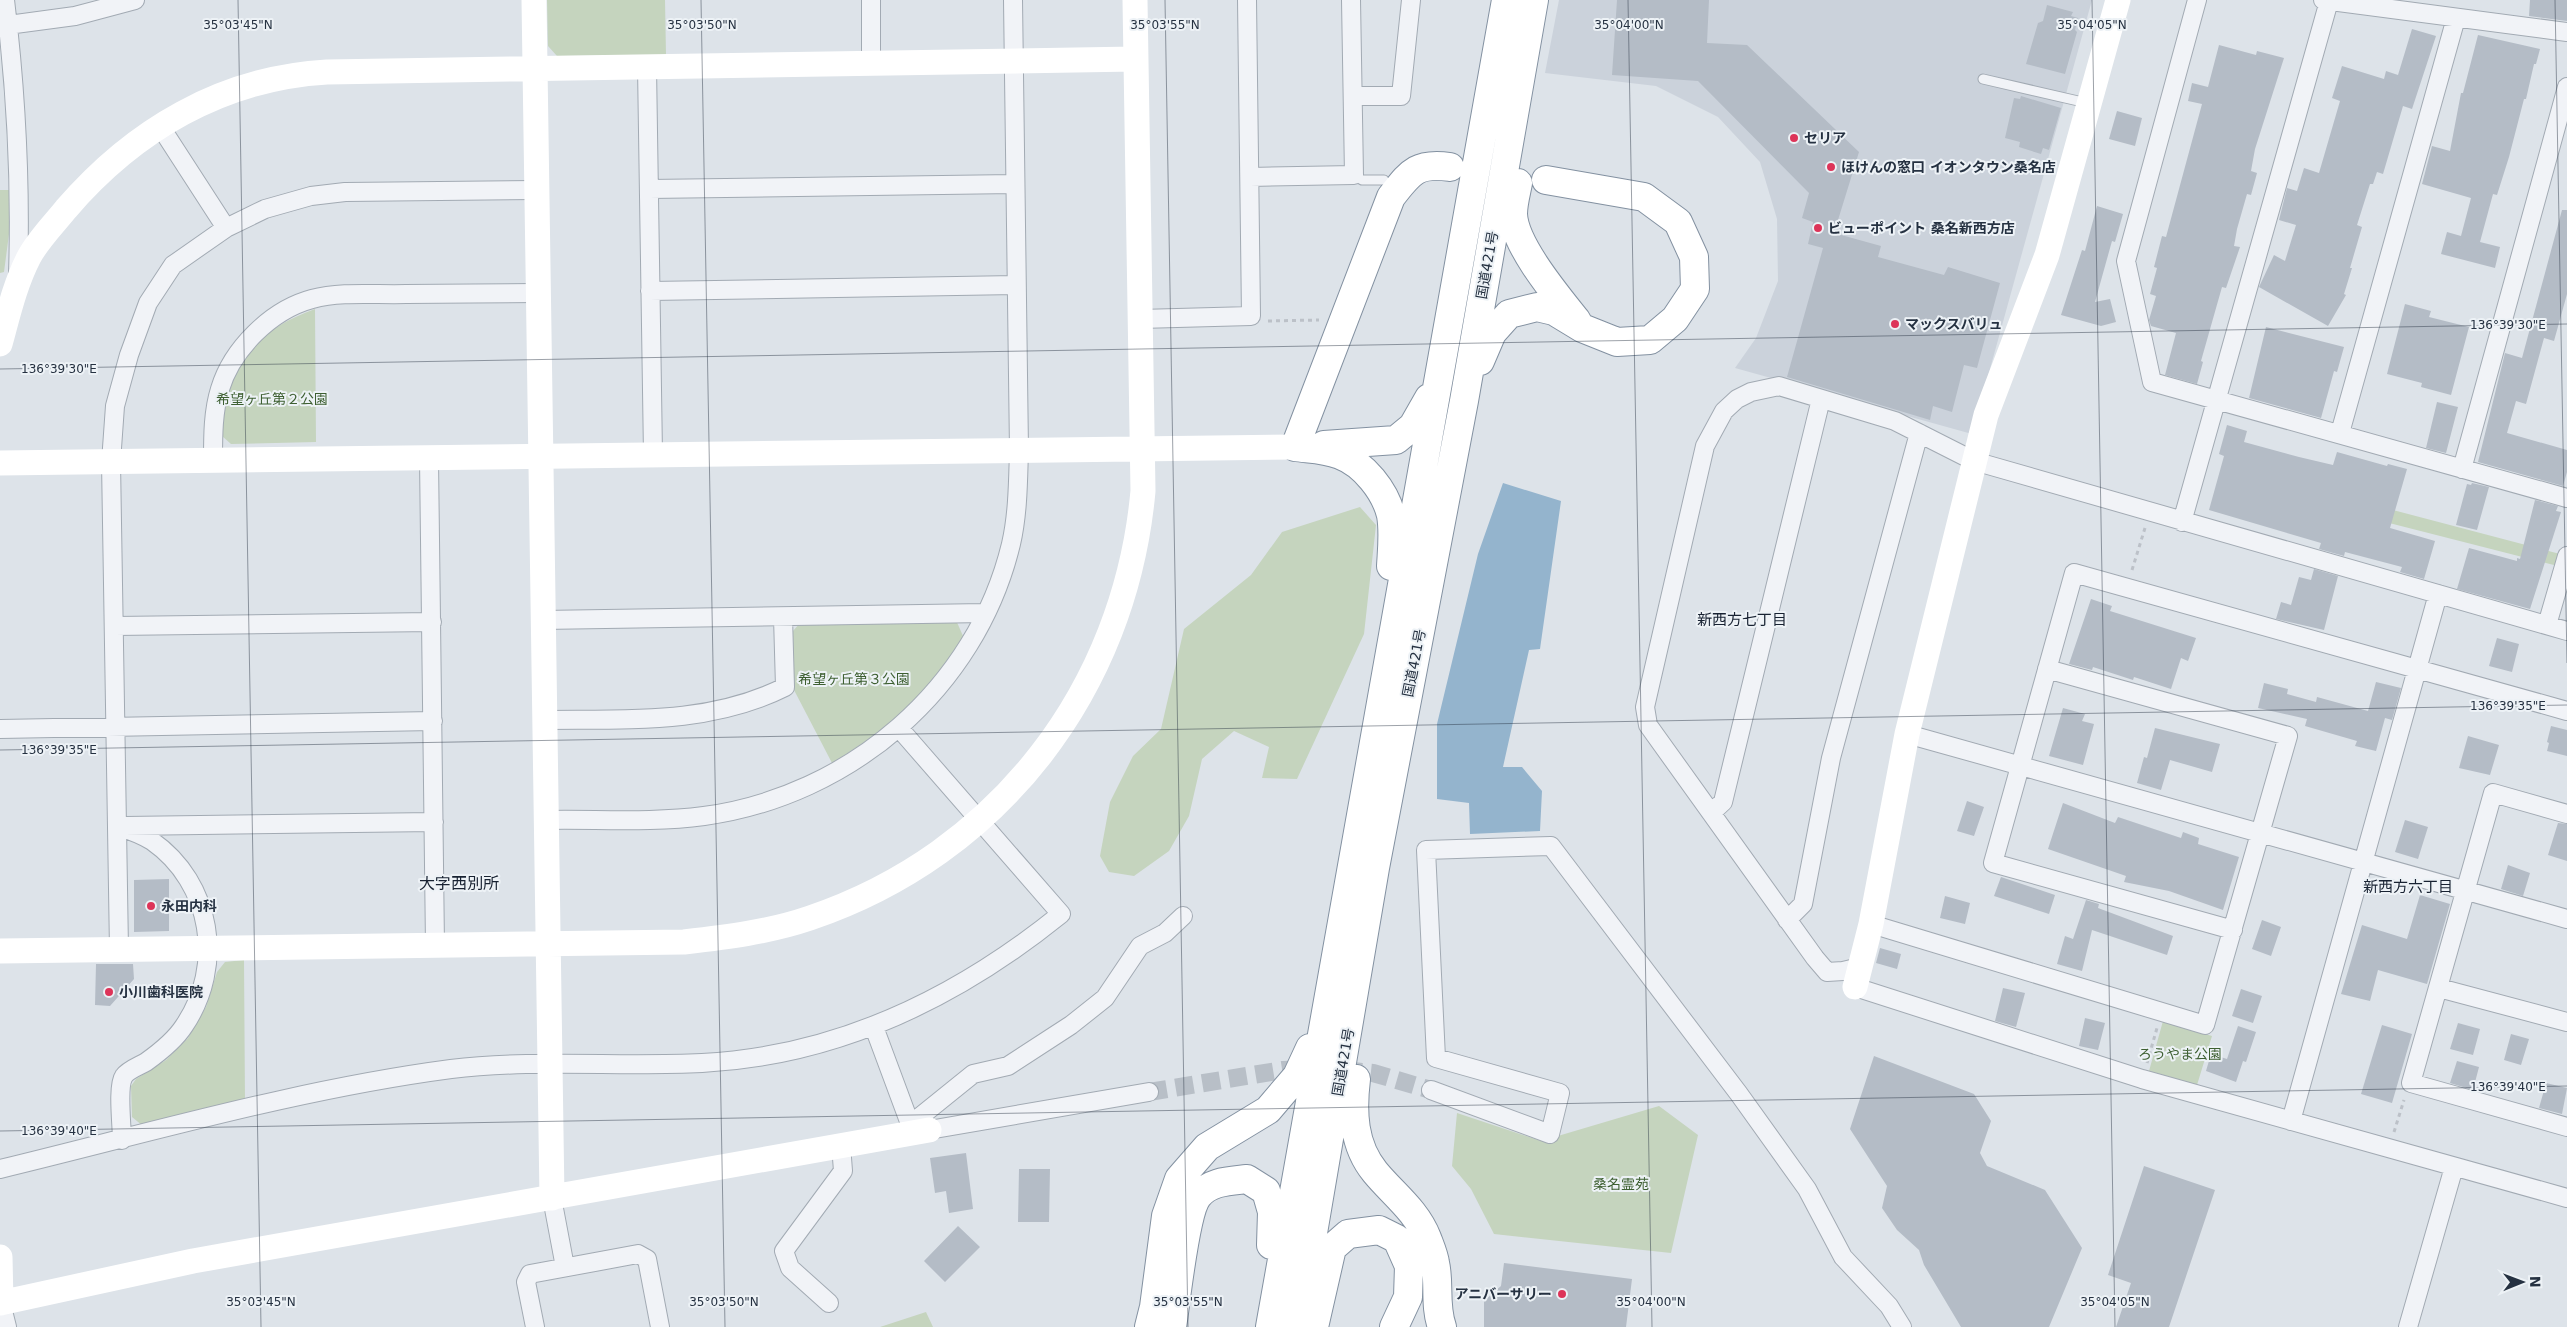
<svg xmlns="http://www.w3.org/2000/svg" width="2567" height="1327" font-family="'DejaVu Sans','Noto Sans JP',sans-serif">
<rect width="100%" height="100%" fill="#dde3e9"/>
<!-- built -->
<path fill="#cbd2db" d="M1559 0H2092L1972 434 1735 368 1756 338 1778 281 1777 219 1760 162 1718 117 1656 86 1545 73Z"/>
<!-- green -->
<path fill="#c5d4be" d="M547 0H665L666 55 557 56 548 46Z
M0 190H9V234L4 272 0 273Z
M315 309 316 442 231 444 222 436C226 369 251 332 315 309Z
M2355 500 2560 554 2558 566 2350 513Z
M1360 507 1376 525 1364 634 1297 779 1262 778 1269 747 1234 731 1202 759 1189 816 1169 851 1134 876 1109 872 1100 856 1110 802 1133 756 1161 729 1184 629 1251 575 1282 532Z
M956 620 963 636C928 694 890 728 832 763L794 690 793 631 800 623Z
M244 960 245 1101 143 1126 132 1117 131 1086 136 1079 166 1060 188 1038 206 1007 217 972 225 962Z
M2163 1021 2212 1036 2197 1085 2149 1071Z
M1659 1106 1698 1135 1671 1253 1494 1234 1471 1189 1452 1166 1457 1113 1541 1141Z
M926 1312 933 1327H880Z"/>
<!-- water -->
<path fill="#94b4cd" d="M1503 483 1561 501 1540 649 1529 650 1503 767H1522L1542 791 1540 831 1470 834 1469 803 1437 799V724L1478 554Z"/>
<!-- building -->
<path fill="#b4bcc6" d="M1617 0H1709L1707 43 1747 45 1859 152 1834 233 1881 246 1878 257 1944 275 1948 267 2000 283 1977 368 1964 365 1952 412 1933 406 1930 420 1787 377 1823 248 1808 244 1813 222 1802 218 1809 193 1698 81 1612 75Z
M2530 0H2567V21L2529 16Z
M2047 5 2073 12 2071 16 2078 18 2075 30 2077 32 2065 74 2026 64 2038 23 2043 21Z
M2412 29 2436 36 2412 109 2403 106 2383 174 2377 172 2373 184H2370L2357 225 2362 227 2350 268H2352L2344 294 2346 295 2328 326 2259 287 2274 255 2285 261 2296 225 2279 220 2287 188 2297 191 2304 168 2319 173 2340 101 2332 98 2342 66 2384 79 2386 71 2398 75Z
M2478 35 2540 49 2536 64H2534L2526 99H2524L2509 157 2497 195 2493 194 2480 242 2500 247 2495 268 2441 254 2447 232 2461 236 2471 198 2422 184 2432 146 2450 151 2461 93H2463Z
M2219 45 2256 55 2257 51 2284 58 2255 149 2251 171 2257 173 2251 195 2247 194 2237 229 2234 246 2240 247 2226 288 2222 287 2201 361 2203 362 2197 384 2165 375 2176 333 2151 326 2149 320 2156 296 2150 294 2157 268 2154 267 2162 236 2166 237 2202 104 2188 101 2192 83 2208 87Z
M2021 96 2061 108 2049 150 2043 148 2041 154 2019 147 2020 142 2005 138 2014 98 2020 99Z
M2117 111 2142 118 2135 146 2109 139Z
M2097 206 2123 214 2115 242 2112 241 2095 302 2110 299 2116 322 2101 326 2061 315 2082 250 2085 251Z
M2562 210H2567V294L2554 341 2544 338 2526 404 2516 401 2507 433 2567 450V472L2563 486 2478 462 2505 353 2522 358Z
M2405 304 2431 311 2429 317 2469 327 2451 395 2421 387 2422 383 2387 374Z
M2266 327 2344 347 2337 372 2334 371 2321 418 2249 398Z
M2437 402 2458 407 2446 453 2426 448Z
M2227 425 2247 431 2244 442 2299 457 2333 465 2337 452 2387 466 2388 464 2407 469 2390 528 2435 541 2424 579 2400 572 2402 567 2345 552 2344 556 2319 549 2321 543 2209 510 2224 456 2219 454Z
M2472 483 2489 487 2477 530 2456 525 2467 484 2471 485Z
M2535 500 2558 506 2556 511 2561 512 2530 609 2457 589 2469 548 2517 561V558L2520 559Z
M2314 569 2338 576 2324 630 2276 619 2281 602 2291 605 2299 577 2311 580Z
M2091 599 2112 606 2110 611 2196 638 2188 661 2181 658 2171 689 2134 677 2133 680 2093 667 2092 670 2069 664Z
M2497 638 2519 644 2512 672 2489 666Z
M2376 682 2401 688 2392 720 2385 718 2376 751 2355 746 2357 741 2305 726 2307 719 2258 708 2264 683 2288 689 2287 694 2316 702 2317 697 2368 711Z
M2063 708 2085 714 2082 721 2094 724 2083 765 2049 756Z
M2551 726 2567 730V756L2547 751 2549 743 2547 742Z
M2155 728 2220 744 2212 772 2170 760 2161 790 2137 783 2144 757 2147 758Z
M2468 736 2499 745 2490 775 2459 768Z
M1967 801 1984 807 1974 836 1957 831Z
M2063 803 2115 823 2118 817 2181 838 2183 832 2199 838 2198 844 2239 857 2223 910 2169 891 2124 882 2126 876 2048 849Z
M2405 820 2428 827 2418 859 2395 852Z
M2558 823 2567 824V861L2548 855Z
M2508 865 2530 873 2523 896 2501 889Z
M2001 877 2055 895 2049 914 1994 896Z
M169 879V931L134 932V880Z
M2420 895 2450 904 2427 984 2378 970 2370 1001 2341 994 2362 925 2407 939Z
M1945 896 1970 903 1965 924 1940 918Z
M2086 900 2099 904 2098 908 2173 936 2167 955 2092 930 2082 971 2057 964 2065 936 2073 939Z
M2262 920 2281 927 2271 956 2252 949Z
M1880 948 1901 954 1897 969 1876 963Z
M96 964H133L134 979 110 1006 95 1005Z
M2003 988 2025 993 2016 1027 1995 1021Z
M2241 989 2262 996 2253 1023 2232 1016Z
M2085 1018 2105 1023 2098 1050 2079 1046Z
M2458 1023 2480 1029 2473 1055 2450 1049Z
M2382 1025 2412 1034 2392 1103 2361 1094Z
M2238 1026 2256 1032 2246 1062 2243 1061 2236 1082 2206 1071 2211 1054 2227 1059Z
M2511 1034 2529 1039 2521 1065 2504 1060Z
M1874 1056 1974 1094 1991 1121 1980 1153 1987 1166 2045 1190 2082 1248 2049 1327H1961L1924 1265 1919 1250 1897 1230 1882 1208 1887 1186 1850 1129Z
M2457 1061 2479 1067 2473 1090 2450 1083Z
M2546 1083 2567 1088 2562 1114 2539 1108Z
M966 1153 973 1209 949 1213 946 1191 935 1193 930 1158Z
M2144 1166 2215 1190 2169 1327H2116L2131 1283 2108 1275Z
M1019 1169H1050L1049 1222H1018Z
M958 1226 980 1247 945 1282 924 1261Z
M1504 1263 1632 1279 1626 1327H1484V1301L1501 1286Z"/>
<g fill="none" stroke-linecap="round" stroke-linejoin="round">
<!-- street-tunnel -->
<path stroke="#b8bfc7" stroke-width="18" stroke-dasharray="18 9" stroke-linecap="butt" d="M1344 1070 1373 1073 1431 1090
M1149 1092 1283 1070 1306 1069"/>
<defs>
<path id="lane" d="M1983 79 2087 103
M1354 175 1362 180H1384"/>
<path id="street" d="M5 0C16 91 21 182 18 274
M871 0V62
M2197 0 2126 261 2152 382 2567 498
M2323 0 2567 32
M0 26 75 16 135 0
M647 67 653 454
M1353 96H1401L1411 0
M160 126 226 228
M1250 177 1354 175 1351 0
M649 189 1014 184
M650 291 1016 285
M1140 319 1251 316 1247 0
M2340 433 2456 18
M429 459 435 945
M213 460C213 436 213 411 220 389 232 349 271 310 312 299 342 291 375 295 406 294 450 294 494 293 538 293
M2462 469 2567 87
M2182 522 2329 1
M542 620 985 613
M2547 625 2567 556
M115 626 432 622
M544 720C626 719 709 725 785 687L783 617
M0 729 433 721
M1907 734 2567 919
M1711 813 1723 802 1821 399
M2567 814 2493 793 2411 1083 2567 1127
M546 820C598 819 652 823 704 816 850 796 976 689 1011 544 1018 514 1018 481 1019 450L1013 0
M117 826C129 830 141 834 152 841 212 883 225 966 184 1026 175 1040 160 1052 146 1062 139 1066 128 1070 124 1076 117 1086 122 1126 122 1140
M125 826 434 822
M1787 920 1803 904 1831 758 1919 433
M1871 924 2205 1025 2288 736 2047 669
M2233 930 1993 863 2074 573 2567 711
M119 949 111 462 115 406 129 355 148 303 173 265 226 228 265 209 311 196 345 192 537 190
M1860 967 1843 971 1827 972 1815 958 1648 725 1645 707 1705 446 1724 411 1737 399 1751 392 1779 386 1895 421 1974 461 2567 631
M1855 987 2142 1079 2567 1198
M2439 988 2567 1022
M874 1027 913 1132
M1431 1090 1550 1134 1560 1093 1436 1058 1426 850 1551 846 1739 1094 1807 1189 1843 1257 1889 1306 1902 1327
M2291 1121 2438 594
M911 1124 973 1074 1008 1066 1071 1025 1105 998 1140 946 1165 933 1183 916
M929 1130 1149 1092
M0 1169C149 1133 299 1089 451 1069 534 1059 619 1067 702 1063 837 1056 957 998 1061 914L899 728
M552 1198 565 1267
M1 1303 7 1327
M829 1303 790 1268 784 1251 843 1171 841 1145
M535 1327 526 1282 530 1274 638 1254 647 1259 660 1327
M2408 1327 2454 1167"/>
<path id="highway" d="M1518 183C1516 193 1513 204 1513 214 1514 245 1558 297 1577 321
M1480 361 1492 333 1509 314 1537 307 1554 311 1582 328 1617 342 1650 340 1675 319 1695 289 1694 257 1678 222 1644 197 1546 180
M1324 445 1396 440 1413 426 1429 398
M1295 447 1391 197C1410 173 1416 162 1450 167
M1295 447C1310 449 1326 449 1340 455 1364 464 1385 491 1391 515 1394 532 1392 549 1391 566
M1356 1079C1352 1112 1353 1145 1375 1172 1393 1194 1416 1210 1427 1238 1430 1246 1434 1255 1435 1263 1440 1284 1434 1304 1442 1327
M1149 1327 1154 1307 1166 1216 1179 1179 1207 1147 1268 1110 1297 1076 1310 1048
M1172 1327C1176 1302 1185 1212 1198 1196 1210 1181 1230 1181 1247 1179L1266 1191 1272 1212 1271 1245
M1270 1327 1506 0
M1297 1327 1375 868 1464 401 1534 0
M1314 1327 1332 1248 1348 1234 1379 1230 1397 1239 1409 1266 1408 1297 1394 1327"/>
</defs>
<!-- lane casing -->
<use href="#lane" stroke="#a2aab3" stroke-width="11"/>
<!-- street casing -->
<use href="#street" stroke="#a2aab3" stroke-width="20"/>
<!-- highway casing -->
<use href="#highway" stroke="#8391a1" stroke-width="30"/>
<!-- path -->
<path stroke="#bcc1c8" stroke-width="3" stroke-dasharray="4 4" stroke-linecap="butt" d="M1268 321 1319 320
M2132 570 2145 528
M2147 1063 2157 1028
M2394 1132 2404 1100"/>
<!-- lane -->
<use href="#lane" stroke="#f1f3f7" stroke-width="9"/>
<!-- street -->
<use href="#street" stroke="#f1f3f7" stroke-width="18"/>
<!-- secondary -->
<path stroke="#fff" stroke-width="25" d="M534 0 552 1198
M0 344C8 315 15 284 29 257 38 240 54 224 66 209 134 130 222 78 327 72L1135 59
M0 463 1295 447
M0 951 684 942C727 937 769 932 810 918 999 854 1125 689 1143 491L1135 0
M1855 987 1871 924 1907 734 1986 415 2047 255 2118 0
M0 1257 1 1303
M0 1303 193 1261 929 1130"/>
<!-- highway -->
<use href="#highway" stroke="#fff" stroke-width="28"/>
</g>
<!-- ticks -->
<path fill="none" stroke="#253141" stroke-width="1" stroke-opacity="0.45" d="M238 0 261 1327M701 0 725 1327M1165 0 1188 1327M1628 0 1652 1327M2092 0 2115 1327M2555 0 2567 663M0 369 2567 324M0 750 2567 705M0 1131 2567 1086"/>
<!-- markers -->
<g fill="#dd3459" stroke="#edf2f6" stroke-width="2">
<circle cx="1794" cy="138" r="5"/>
<circle cx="1831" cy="167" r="5"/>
<circle cx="1818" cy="228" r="5"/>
<circle cx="1895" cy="324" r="5"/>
<circle cx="151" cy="906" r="5"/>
<circle cx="109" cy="992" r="5"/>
<circle cx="1562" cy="1294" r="5"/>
</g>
<g text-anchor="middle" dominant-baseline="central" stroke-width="4" stroke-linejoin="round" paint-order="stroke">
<!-- poi labels -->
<g font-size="14" font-weight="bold" fill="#253141" stroke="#edf2f6" text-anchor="start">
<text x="1804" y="138">セリア</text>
<text x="1841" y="167">ほけんの窓口 イオンタウン桑名店</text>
<text x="1828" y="228">ビューポイント 桑名新西方店</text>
<text x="1905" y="324">マックスバリュ</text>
<text x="161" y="906">永田内科</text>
<text x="119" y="992">小川歯科医院</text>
<text x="1552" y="1294" text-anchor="end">アニバーサリー</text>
</g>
<!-- street labels -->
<g font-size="14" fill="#253141" stroke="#edf2f6">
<text transform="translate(1487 265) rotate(-80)">国道421号</text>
<text transform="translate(1414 663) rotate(-79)">国道421号</text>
<text transform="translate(1343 1062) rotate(-80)">国道421号</text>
</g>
<!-- park labels -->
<g font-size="14" fill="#3d5f31" stroke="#edf2f6">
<text x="272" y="399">希望ヶ丘第２公園</text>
<text x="854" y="679">希望ヶ丘第３公園</text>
<text x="2180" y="1054">ろうやま公園</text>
<text x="1621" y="1184">桑名霊苑</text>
</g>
<!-- neighbourhood labels -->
<g font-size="15" fill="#182232" stroke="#edf2f6">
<text x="1742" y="620">新西方七丁目</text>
<text x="2408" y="887">新西方六丁目</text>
</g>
<!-- quarter labels -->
<g font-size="16" fill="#182232" stroke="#edf2f6">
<text x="459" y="883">大字西別所</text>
</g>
</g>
<g font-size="12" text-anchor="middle" fill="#253141" stroke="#edf2f6" stroke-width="4" stroke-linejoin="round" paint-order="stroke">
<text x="238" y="29">35°03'45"N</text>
<text x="702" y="29">35°03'50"N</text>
<text x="1165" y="29">35°03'55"N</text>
<text x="1629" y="29">35°04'00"N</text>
<text x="2092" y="29">35°04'05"N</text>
<text x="2508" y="329">136°39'30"E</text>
<text x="59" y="373">136°39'30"E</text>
<text x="2508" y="710">136°39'35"E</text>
<text x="59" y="754">136°39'35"E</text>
<text x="2508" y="1091">136°39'40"E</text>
<text x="59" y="1135">136°39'40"E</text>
<text x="261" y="1306">35°03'45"N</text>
<text x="724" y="1306">35°03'50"N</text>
<text x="1188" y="1306">35°03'55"N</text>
<text x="1651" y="1306">35°04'00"N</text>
<text x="2115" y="1306">35°04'05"N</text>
</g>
<!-- north arrow -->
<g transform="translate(2522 1282) rotate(89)" stroke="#edf2f6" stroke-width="4" paint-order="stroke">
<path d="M0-4L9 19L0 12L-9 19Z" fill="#253141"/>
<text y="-8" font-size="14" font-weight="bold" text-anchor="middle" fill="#253141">N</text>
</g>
</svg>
